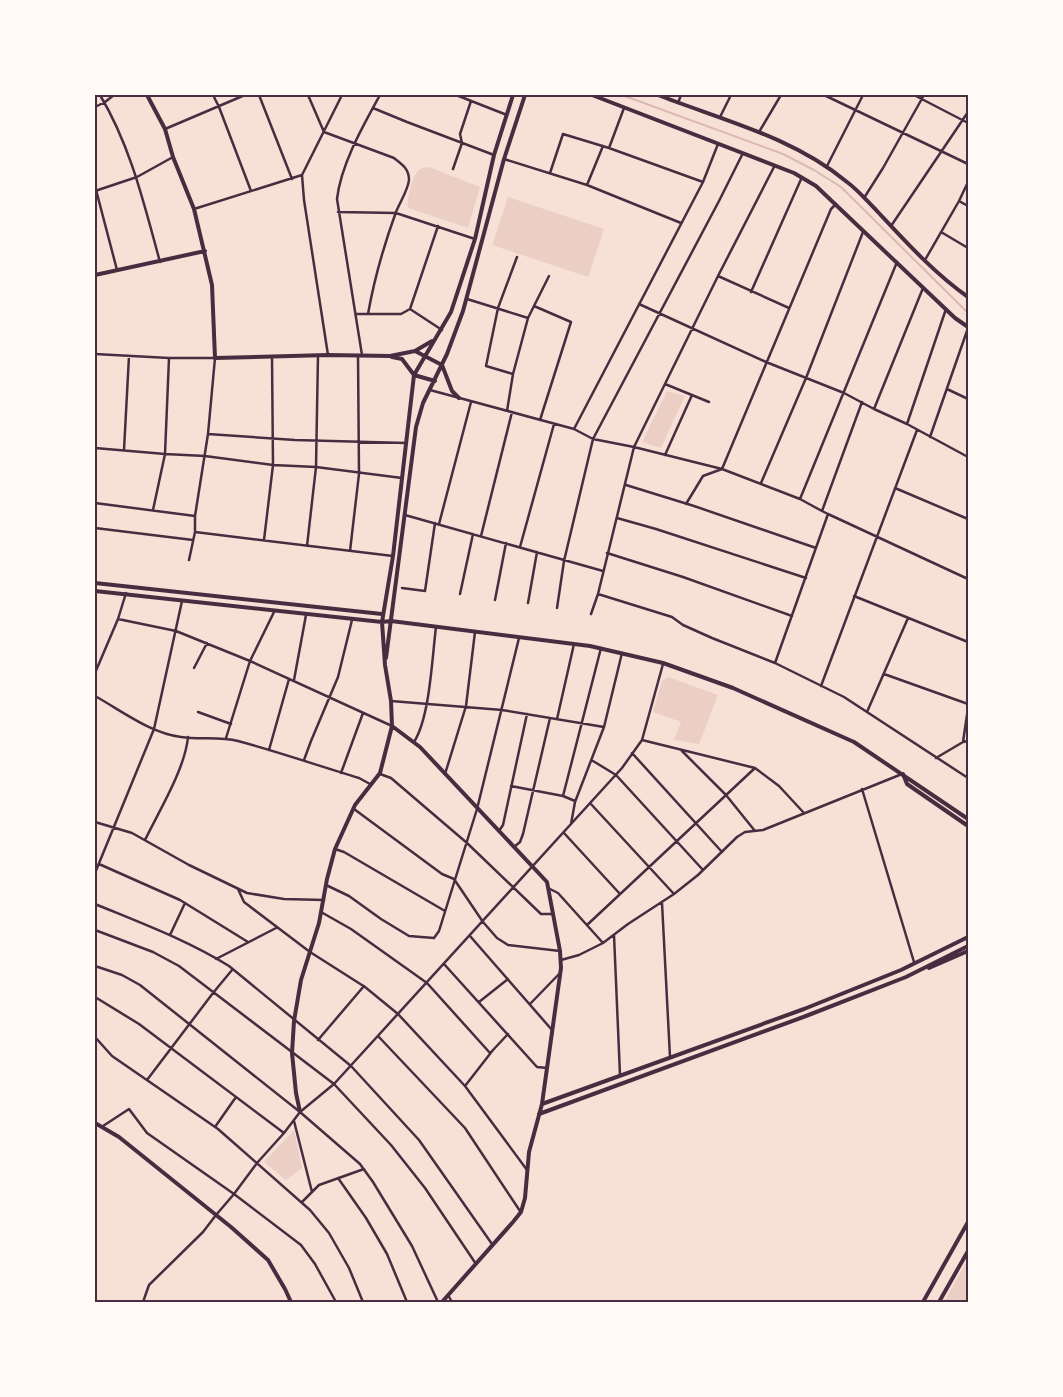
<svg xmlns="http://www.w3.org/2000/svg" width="1063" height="1397" font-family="'Times New Roman',serif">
<rect width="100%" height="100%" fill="#f7e1d7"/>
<!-- green -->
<path fill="#ebcfc5" d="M429 167 480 187 468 228 408 208C406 202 413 172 420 169 423 167 426 168 429 167Z
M508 197 604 229 588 277 492 245Z
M667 391 685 396 661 448 642 442Z
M668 677 718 695 699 744 674 740 681 722 653 712 662 681Z
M294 1130 302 1168 286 1180 264 1162Z
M968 1259V1302H944Z"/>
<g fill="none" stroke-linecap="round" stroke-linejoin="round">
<!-- stream -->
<path stroke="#dcb8b0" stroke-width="2" d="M622 95 783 154 814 170 841 187 968 313"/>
<!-- minor -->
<path stroke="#4a2c40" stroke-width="2.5" d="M100 95C131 147 144 204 160 262
M213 95 219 107 251 191
M259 95 292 179
M308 95 324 132 394 158C402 164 409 169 409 180 408 190 400 202 396 212 384 245 374 280 368 314
M456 95 507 115
M824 95 968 164
M914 95 968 123
M678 103 681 95
M95 107 105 102 114 95
M373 108 407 122 494 155
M720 117 731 95
M165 129 245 95
M759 132 781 95
M609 148 624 108
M504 159 587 185 681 223
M827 166 863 95
M453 169 462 143 460 134 471 101
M550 173 563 134 609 148 703 182
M587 185 603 146
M95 186 117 270
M95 191 137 177 173 157
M864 198 883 168 924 95
M959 201 968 206
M194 209 302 175
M338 212 396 213 475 239
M891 226 968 112
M941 232 968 248
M925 260 959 201 968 182
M718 276 789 308
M751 292 802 177
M467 299 528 318
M639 304 766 362 844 393 874 409 907 424 968 457
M534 306 571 322 540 420
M410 309 442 330
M356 314H401L410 309 438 226
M95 354 169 358H215L208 434 195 516V532L189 560
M328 355 304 200 302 175 342 95
M362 355 337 199C341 164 363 126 380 95
M513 374 486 366 498 308 517 257
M665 384 709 402
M947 389 968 399
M430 390 574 429 593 439 634 447 722 469 800 499 822 511
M874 409 923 288
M507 411 513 374 528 318 549 276
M907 424 946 309
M574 429 703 182 718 144
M208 434 295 440 406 443
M930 437 968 328
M95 448 165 454 205 456 273 465 316 467 402 478
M124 450 129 356
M665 455 692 395
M761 483 806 378 863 232
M626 485 694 506 816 548
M895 488 968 519
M800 499 897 262
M95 503 195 516
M686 504 703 476 722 469 831 209 836 204
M153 510 165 454 169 358
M828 514 968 579
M405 515 603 571
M617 518 656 529 806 578
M439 524 471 402
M95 528 193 540
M195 532 393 556
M481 536 512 412
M264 540 273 465 272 357
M307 546 316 467 318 355
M520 547 554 424
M350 551 359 474 358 355
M607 553 683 577 792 616
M402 588 425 591 435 523
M460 594 473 534
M598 594 672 617 683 625 712 638 775 663 844 697 968 778
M854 596 968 642
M495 600 506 543
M528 603 537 552
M557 608 564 561 593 439 719 201 743 153
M591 614 598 594 634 447 718 276 775 165
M118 619 176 631 250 661 392 726
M775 663 828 514 822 511 862 402
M194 668 207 643
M95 673 118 619 126 593
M884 674 968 704
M294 680 306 615
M821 686 917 430
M95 696C122 711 150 733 181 737 200 740 219 736 238 741 279 752 319 766 359 778L370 784
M391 701 502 710 604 727
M198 712 231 724
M867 712 908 618
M557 719 574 644
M226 738 250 661 275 610
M642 740 755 768 779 786 804 813
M414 742C430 717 432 658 436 627
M963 742 968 708
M269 750 289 679
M682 751 726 795 755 831
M632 753 722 852
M936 758 963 742 968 741
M304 760 311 741 338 677 352 620
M593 761 616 775 703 870
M341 773 363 713
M380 774 391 778 467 843 541 914H553
M445 774 466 706 475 632
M511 786 563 796 575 801
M862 789 914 962
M563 796 601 648
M590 803 674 894
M354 809 442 874 454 879 483 922 497 938 508 945 560 951
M95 822 132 833 189 865 247 893 284 899 324 900
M571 824 575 802 604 727 622 653
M499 831 503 825 527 714
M564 833 620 894
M145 840C159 811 185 769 188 737
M514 847 520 842 523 834 550 718
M335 849 344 852 445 911
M99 864 180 900 248 942
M95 873 154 729 182 601
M326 885 349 896 381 919 409 936 434 938 439 931 477 809 519 638
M548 888 558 893 603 943
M238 889 244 902 310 952 365 987 398 1014 465 1086 527 1170
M662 903 670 1057
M95 904C141 923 187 940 229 966L351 1066 419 1140 492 1244
M321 912 351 929 427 983 490 1053
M587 925 755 768
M95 930 153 952 179 966 334 1084 391 1145 425 1188 476 1264
M170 935 185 903
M614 935 620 1075
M470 936 552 1030
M216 959 276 928
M561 960 579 955 603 943 628 924 674 894 698 875 737 837 745 832 763 830 902 774
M444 964 537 1067 547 1068
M95 966 122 975 140 985 300 1112 360 1164 373 1182 412 1246 438 1302
M95 997 139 1024 284 1133
M479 1002 508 979
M530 1004 560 973
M378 1036 465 1128 520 1211
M95 1037 112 1056 218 1129 310 1210 329 1233 349 1268 363 1302
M318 1040 364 986
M147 1080 213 993 232 970
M465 1086 493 1050 508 1034
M294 1121 312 1192 302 1202
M103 1126 129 1109 147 1133 234 1194 301 1245 315 1264 336 1302
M215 1127 236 1097
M338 1178 366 1218 387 1254 407 1302
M312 1192 319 1185 364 1169
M448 1295 452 1302
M143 1302 149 1285 203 1232 216 1215 234 1194 257 1163 284 1133 300 1112 334 1084 622 768 642 740 663 664"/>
<!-- tertiary -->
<path stroke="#4a2c40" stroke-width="4" d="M147 95 165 129 173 157 194 209 212 285 215 358 328 355 390 356 415 351 432 341
M592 95 794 173 816 186 955 318 968 327
M658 95C722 120 793 137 847 182 858 190 867 201 877 211 905 241 934 273 968 297
M95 275 205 251
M415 351 442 365 452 391 459 398
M392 357 402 359 414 375 435 381
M95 583 382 614
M95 591 382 622 391 621 590 646 663 663 733 688 854 742 968 819
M386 658 416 427 423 403 447 354 463 311 504 159 525 95
M392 726 420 747 547 882 560 951 561 968 542 1104 529 1152 525 1198 521 1212 513 1222 442 1302
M903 774 907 784 968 826
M929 968 968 951
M542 1104 804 1009 901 970 968 937
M300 1112 296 1093 292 1053 294 1021 301 980 319 923 327 879 335 849 355 805 380 773 392 726 391 701 385 665 382 622 393 556 414 375 451 312 475 239 494 155 513 95
M539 1114 806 1016 906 977 968 946
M95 1123 119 1137 231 1227 268 1260 285 1289 291 1302
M923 1302 968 1222
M939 1302 968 1251"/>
</g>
<!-- border -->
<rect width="1063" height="1397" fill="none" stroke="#fffaf5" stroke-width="192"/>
<rect x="96" y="96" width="871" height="1205" fill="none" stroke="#4a2c40" stroke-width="2"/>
</svg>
